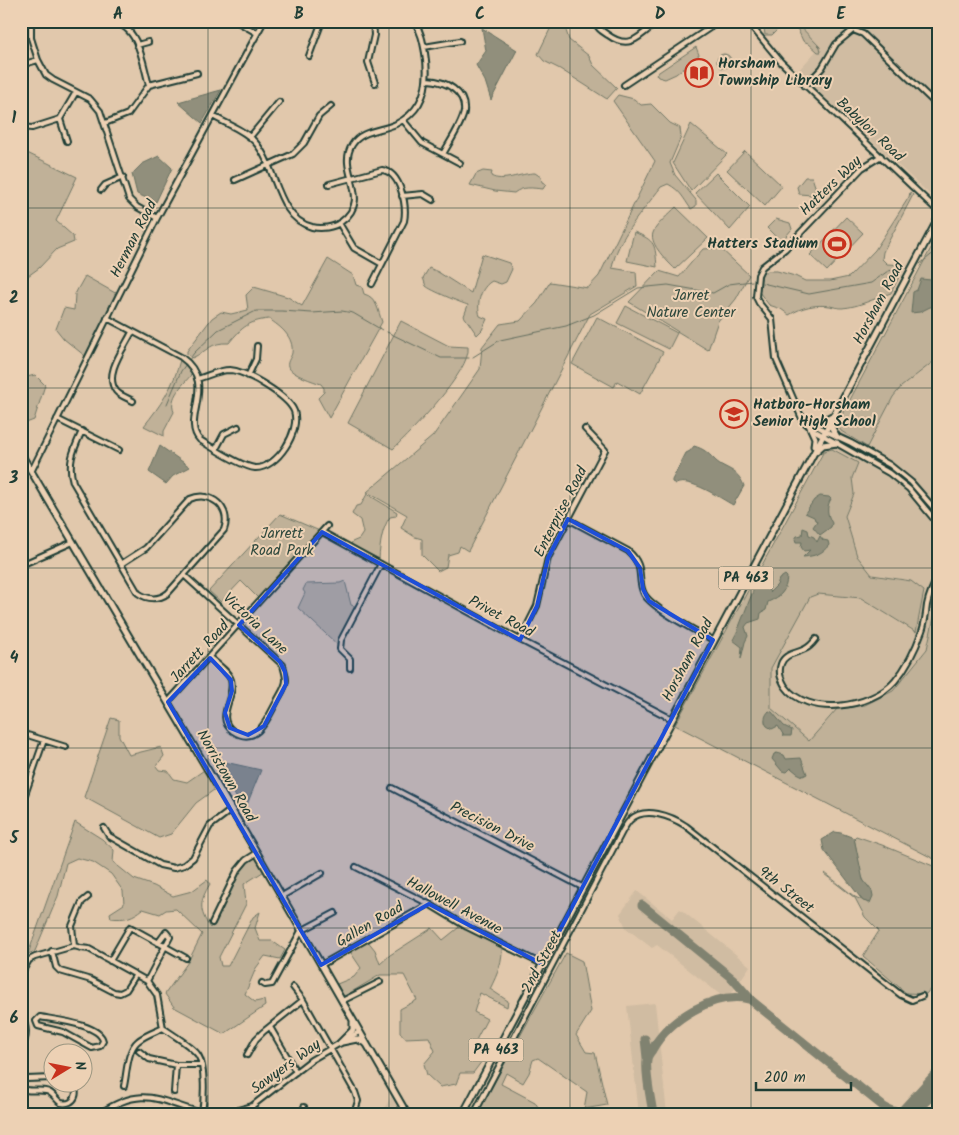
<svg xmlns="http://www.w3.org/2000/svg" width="959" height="1135" font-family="Kalam,sans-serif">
<rect width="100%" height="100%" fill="#e1c8ac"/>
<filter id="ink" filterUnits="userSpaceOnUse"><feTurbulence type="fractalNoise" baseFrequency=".02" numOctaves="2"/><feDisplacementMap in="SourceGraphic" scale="10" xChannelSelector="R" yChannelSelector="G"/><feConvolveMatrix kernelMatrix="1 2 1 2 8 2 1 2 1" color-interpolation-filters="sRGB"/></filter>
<g filter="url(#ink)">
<!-- built -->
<path fill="#d0bca2" d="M794 21H938V202L797 72 819 48Z
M938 358V598L927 649 893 691 865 705 837 709 809 742 771 708V668L809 597 818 594 861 598 915 632 910 581 872 575 857 556 845 516 854 494 852 478 858 463 832 449 841 431 867 447 893 397 901 387Z
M637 891 672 919 680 909 750 966 727 1000 657 945 652 948 626 928 620 914Z
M655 1003 667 1114H639L627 1006Z
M391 1096 401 1114H382Z"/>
<!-- green -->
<path fill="#c0b198" stroke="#707766" d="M554 21H563L569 40 589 56 593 65 617 88 607 99 560 69 544 61 538 54Z
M760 21H777L779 28 772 35H765L764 28Z
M781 21H795L820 47 821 52H818L808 43 803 41 798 30 789 21 783 26Z
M696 47 699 55 676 74 665 79 658 77 656 74Z
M717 61a7 7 0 1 1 14 0a7 7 0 1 1-14 0Z
M618 95 634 99 641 105 651 104 670 123 680 128 681 137 670 163 675 175 696 200V206L691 209C683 198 681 191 668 184L661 187C643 211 617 238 612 268L636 272 637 286 590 314 468 551 460 546 458 552 448 555 446 567 438 571 422 555V539L415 537 401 528 407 515 367 492 433 436 480 369 482 347 500 324 520 321 537 303 550 282 588 288 599 276 655 161 613 101Z
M691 124 727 154 691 191 673 163Z
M21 150 77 177 56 221 73 236 74 242 57 249 39 268 21 281Z
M745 151 782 186 765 206 727 170Z
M483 171 492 172 491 176C502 183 521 173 535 173L541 177 542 182 546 184 543 189C532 188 523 186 514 193L495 191 470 185 476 174Z
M716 173 750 207 730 230 695 193Z
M805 177H812L816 189 812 195 799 194 797 187Z
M910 192 913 195 883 252 882 259 887 264 905 265 891 293C875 298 859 307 842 308 838 308 834 307 830 306 815 304 802 307 789 315L781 309 769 305 759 292 762 273 768 271H777L795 276 805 281H830L849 277 875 250 909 197Z
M676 207 708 238 675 269C668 262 649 244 653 233 655 226 670 213 676 207Z
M846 217 863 233 827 271 810 255Z
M776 219 790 223 792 229 781 242 767 228Z
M634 232C656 241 655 244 657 267L627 261Z
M938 235V358L901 387 893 397 867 447 841 431 837 424Z
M720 248 749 275 736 299 718 321 708 350 629 302 659 271 679 277 703 249Z
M482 254 509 263 512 269 506 282 501 284 492 281C481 287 476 303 480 316L487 319 482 330 477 335 464 316 468 305C461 303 430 290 426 286 425 284 424 280 423 278L429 268 438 272 471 293Z
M328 259 353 275 356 285 362 287 364 294C377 297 378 311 382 322L329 418 318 398 324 392V388L321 384C313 381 293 375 289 368 285 363 291 358 292 353 294 337 281 327 269 319 249 321 242 327 229 343 210 342 208 351 192 358L187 354V351L212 318 221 312 231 314 248 310 246 295 254 287 288 297 302 306Z
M85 276 117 294 85 356 64 339 56 329 64 308 74 310 75 294Z
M626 306 677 333 669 349 617 323Z
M597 317 663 352 640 394 617 381 614 387 572 364Z
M401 321 449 346 468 347C472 370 410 433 393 449L348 423Z
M180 360 188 368 191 375C183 385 168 397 174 412L164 431V436L144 426C160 406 174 386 180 360Z
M35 375 45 385 34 420 26 423C25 417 26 412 25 406 21 397 19 388 23 378Z
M832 449 858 463 852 478 854 494 845 516 857 556 872 575 911 581 924 591 916 632 861 598 818 594 810 597 771 668V708L809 741 837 709 865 705 893 691 927 649 938 598V861L675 725 824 451Z
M367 494 397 512 396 516 390 517C382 528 380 544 379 559L351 545 352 542 359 539 363 533 360 520 352 514 356 506 361 505Z
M280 514 322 532 259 599 241 581 221 602 209 591Z
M345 581 351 605 358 607 340 647 298 608 305 593 303 590 306 584 340 583Z
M111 718 119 720V736L129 755 161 747 164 756 156 766 159 770 168 771 174 779 187 782 207 768 218 787 196 803 171 834 159 838 84 797Z
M75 822 102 839 114 850 113 862 134 879 154 886 173 896 192 891 207 880 210 884C199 902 199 910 210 928L244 862 258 855 266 870 244 884 246 904 219 957 221 966H228L253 917 260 912 255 928 260 941H272L285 950 280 959 265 956 256 968 245 994 255 1002 264 1000 265 1006 224 1034 174 1007 165 994 188 962 202 934 176 909 166 910 160 914 143 909C133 917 125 920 111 918L110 913 124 904 123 891 111 874 93 862 77 858 66 863 58 896 35 951 28 954Z
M856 836 882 845 938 868V980L926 994 906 993 863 956 879 931 865 917 855 898 824 874 825 873 855 897 869 903 870 887 866 885 861 875 854 838Z
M463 924 502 944C503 961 498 973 490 989L508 1001 507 1007 480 993 474 1012 487 1019 477 1038 474 1051 482 1061 473 1073H460L456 1084 440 1087 427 1075 424 1064 435 1051 429 1037 405 1038 400 1032V1009L417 1000 404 975H380L343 997 337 984 354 977 361 968 349 950 367 940 375 950 380 964 390 955 432 928 443 940Z
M566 953 582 961 591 1011 576 1035 586 1052 595 1053 607 1105 584 1109 587 1092 538 1058 533 1060 529 1073 523 1083 506 1073 501 1084 535 1102 542 1114H477Z"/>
<!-- water -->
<path fill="#918f7b" stroke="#636e5f" d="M482 28 517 50 491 100 485 81 476 65 486 51Z
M221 90 202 123 178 102Z
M159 156 172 168 156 202 137 194 132 174 142 164Z
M921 279 931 280 938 284V306L930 307 920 312 911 313 913 292 917 290Z
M160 446 190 467 173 476 166 484 149 472Z
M694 446C704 449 707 452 714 459 724 470 737 467 744 486L733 505C720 498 690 477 676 484L672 482V480L686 453 690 451Z
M820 496 829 497 831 499C826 507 827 515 832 523L831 527 820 535 813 527 817 521 815 520 814 517 805 513 814 500Z
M803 528 808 530 809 535 814 537 817 542 820 536 823 540 828 541 829 545C822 554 815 556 803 557L810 550 804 551 801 547 802 542H796L795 539 797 536 802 535Z
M785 575 787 577C786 592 781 596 768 602L766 610 761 613 760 619 748 623 745 627 748 636 745 642 741 659 742 647 733 640 737 632 755 586 757 583H762L770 592 777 585 779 579Z
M769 711 772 712 784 726 792 730 791 736H784L778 726 772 729 767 726C763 721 765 715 769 711Z
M777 753 784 755 786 759 801 758 807 774 803 776 797 773 791 768 787 772 782 771 772 759 774 754Z
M216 760 261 770 244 812Z
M835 832 841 833 854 838 863 880 872 891 873 896 870 903 863 901 824 850 822 840Z"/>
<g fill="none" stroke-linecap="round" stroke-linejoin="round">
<!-- stream -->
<path stroke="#636e5f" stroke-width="1" d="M920 264 936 251 938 253
M762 283 809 294 871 283 888 271 905 268
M387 332 441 358H469
M473 357 500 340 566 326 594 315 638 288 668 285 713 293 729 284 752 281
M167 404 181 371 194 353 218 330 256 311H282L312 313 342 311 353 313 382 330"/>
<!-- taxiway -->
<path stroke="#808270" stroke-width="9" d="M642 905 733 979 752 1001 884 1107 888 1114
M645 1039 647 1058
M884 1107C896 1115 905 1111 916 1104
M653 1114C651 1100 645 1073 647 1060 647 1056 650 1053 652 1050 668 1020 714 991 749 999"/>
<!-- runway -->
<path stroke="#808270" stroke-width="21" d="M907 1114 938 1080"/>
<defs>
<path id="minor" d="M31 21V38L38 60 46 75 53 80 90 99 100 111 129 199 137 207 157 218
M236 21 257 33
M373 21 374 35 368 62 375 83
M594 21C597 28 602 31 608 35 630 51 640 36 658 21
M747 21 781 62 938 211
M113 23C139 25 143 65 149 85
M137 45 148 42
M424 47 460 41
M309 56 322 21
M21 65 38 60
M428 80C445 81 466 91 464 112 462 124 449 143 443 154
M624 85 720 21
M805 86 822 68 836 44 853 30 863 34 938 106
M213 116C226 124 245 130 255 142 277 166 276 218 312 227 321 229 333 228 341 222 374 198 336 171 352 145 361 130 381 131 396 124 425 110 430 83 425 53 423 42 421 31 414 21
M60 119 67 141
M403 120 422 143 460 163
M105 123 128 114 149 85 197 73
M21 127 32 128 60 119 76 92
M250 137 279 102
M881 156 862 168 785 249 762 267 758 275 756 297 759 303 772 319 776 359 803 421 817 432 889 473 909 489 938 524
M235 180 293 154 304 143 319 116 331 106
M329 184 382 170C401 172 407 206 404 221L372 284
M101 190 105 185 123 177
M402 196 423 194 433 200
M339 223 354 248 382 264
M107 318 181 357C219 384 180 419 200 440 211 447 242 467 255 468 277 469 301 431 294 411 288 396 246 371 230 370 218 370 208 376 197 379
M132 332C125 347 103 374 116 391 120 396 128 398 133 401
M248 376 256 359 257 346
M801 416 825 431 851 443 890 465 911 482 938 513
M57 419 119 450
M82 431C74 449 67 462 73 482L138 593C148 600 159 600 168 593L224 530C232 508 211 490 190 499L146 548 121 564
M216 449 224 434 238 427
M32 470 157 218 264 21
M568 519 628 551C646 567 636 578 644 594 652 608 697 632 713 640
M322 532 520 640 672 719
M21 565 73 542
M185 576 283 665C284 670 286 675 286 680 286 687 280 695 277 701 268 718 257 747 233 731 214 718 236 697 231 680 228 671 217 664 210 658
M816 639C813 643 810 647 805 649 796 654 785 653 781 664 778 673 781 679 785 686 807 718 872 708 895 681 906 668 916 648 922 631 925 623 926 614 927 605 929 595 933 586 938 577
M520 640 537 606 548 558 605 450 585 429
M350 668V659L340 649 341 640 381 564
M168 702 327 526
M21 733 66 747
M392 788 582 887
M21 806 44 740
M104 828 109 836 160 865 174 868 184 865 193 858 210 826 231 810
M356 867 429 904 467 927 542 964
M282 896 322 873
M212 923 237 871 246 860 257 853
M74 946 72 926 82 902 88 897
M52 951 56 967 60 971 91 980 114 992 120 993 126 990 135 976
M110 961 130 927 186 958
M321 965 429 904
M21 974 29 960 35 957 74 946 81 948 89 949 147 981 157 995 163 1028C173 1035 192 1046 198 1055 206 1067 204 1100 202 1114
M147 981 170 937 166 932 158 943
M262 983 265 985 272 984 301 931 335 913
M293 987 303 1000 355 1092 358 1101 354 1114
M342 1001 380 982
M21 1014C27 1027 28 1036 21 1049
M40 1017C55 1020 100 1024 103 1041L100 1046 92 1048 63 1032 38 1026 36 1021Z
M270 1027 296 1072
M139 1051 149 1059 176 1065H201
M247 1055 256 1039 263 1032 303 1000
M21 1081 27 1079 52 1078
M124 1086C127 1073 127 1050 138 1041 145 1035 155 1032 163 1028
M21 1088C29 1093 37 1089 46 1091 53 1092 55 1099 61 1103 75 1106 81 1091 70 1082
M174 1092 176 1065
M252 1106 253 1114
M99 1114C147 1082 161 1104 207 1114
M223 1114 252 1106 311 1060 359 1032
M302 1114 304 1107
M474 1114 623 830C625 827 627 823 630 820 645 806 671 816 686 826L901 995 912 1000 922 996"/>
<path id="major" d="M832 419V428L837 437
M807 420 819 423 832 416
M810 427 815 438 814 446
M815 452 823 445 837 443
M21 454 257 853 407 1114
M342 1042 357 1039 365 1043
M340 1043 353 1030V1022
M463 1114 938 219"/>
</defs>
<!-- minor casing -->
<use href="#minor" stroke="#1f3d34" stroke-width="8"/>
<!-- major casing -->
<use href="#major" stroke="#1f3d34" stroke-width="9"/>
<!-- minor -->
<use href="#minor" stroke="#edd1b4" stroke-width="4"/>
<!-- major -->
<use href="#major" stroke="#edd1b4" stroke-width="5"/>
</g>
</g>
<!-- marked area -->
<path fill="#1d4ed8" fill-opacity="0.2" stroke="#1d4ed8" stroke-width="4" stroke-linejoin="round" d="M568 519 628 551 640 568 643 589 649 601 713 640 542 964 429 904 321 965 168 702 210 658 231 680 232 691 225 713 230 728 248 735 264 726 286 684 285 672 280 662 239 625 322 532 520 640 537 606 548 558Z"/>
<!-- grid -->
<path fill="none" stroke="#1f3d34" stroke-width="1" stroke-opacity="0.55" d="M208 21V1114M389 21V1114M570 21V1114M751 21V1114M21 208H938M21 388H938M21 568H938M21 748H938M21 928H938"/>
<!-- icons -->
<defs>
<symbol id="library-ring" viewBox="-11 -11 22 22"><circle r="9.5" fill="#edd1b4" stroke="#c8321e" stroke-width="1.5"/><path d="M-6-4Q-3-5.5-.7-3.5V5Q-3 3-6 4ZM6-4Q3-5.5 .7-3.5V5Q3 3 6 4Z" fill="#c8321e"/></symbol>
<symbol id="stadium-ring" viewBox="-11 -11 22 22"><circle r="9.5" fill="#edd1b4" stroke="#c8321e" stroke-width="1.5"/><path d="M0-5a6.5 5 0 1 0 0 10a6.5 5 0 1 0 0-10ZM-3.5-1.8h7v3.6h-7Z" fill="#c8321e"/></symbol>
<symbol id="school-ring" viewBox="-11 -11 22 22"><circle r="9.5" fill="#edd1b4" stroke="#c8321e" stroke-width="1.5"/><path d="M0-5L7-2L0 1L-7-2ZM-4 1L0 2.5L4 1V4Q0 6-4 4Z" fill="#c8321e"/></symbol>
</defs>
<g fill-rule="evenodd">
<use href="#library-ring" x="683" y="57" width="32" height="32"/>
<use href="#stadium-ring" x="821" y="228" width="32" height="32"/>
<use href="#school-ring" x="718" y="398" width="32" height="32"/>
</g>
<g text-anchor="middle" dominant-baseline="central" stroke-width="4" stroke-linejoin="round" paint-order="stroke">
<!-- shield labels -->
<g fill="#edd1b4" stroke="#5d695a" stroke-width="1">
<rect x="718.5" y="566.5" width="55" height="23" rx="4"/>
<rect x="468.5" y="1038.5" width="55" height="23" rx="4"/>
</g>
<g font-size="14" font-weight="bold" fill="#1f3d34">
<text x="746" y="578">PA 463</text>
<text x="496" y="1050">PA 463</text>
</g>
<!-- poi labels -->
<g font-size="15" font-weight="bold" fill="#1f3d34" stroke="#edd1b4" text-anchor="start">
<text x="718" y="64">Horsham<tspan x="718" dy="17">Township Library</tspan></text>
<text x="818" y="244" text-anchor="end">Hatters Stadium</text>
<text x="753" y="405">Hatboro-Horsham<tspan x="753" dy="17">Senior High School</tspan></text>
</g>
<!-- street labels -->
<g font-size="15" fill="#1f3d34" stroke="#edd1b4">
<text transform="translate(870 130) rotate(43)">Babylon Road</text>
<text transform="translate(831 186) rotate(-44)">Hatters Way</text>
<text transform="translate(134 239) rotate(-63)">Herman Road</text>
<text transform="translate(879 303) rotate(-62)">Horsham Road</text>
<text transform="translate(561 512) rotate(-63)">Enterprise Road</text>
<text transform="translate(501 617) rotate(28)">Privet Road</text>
<text transform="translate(255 624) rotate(43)">Victoria Lane</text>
<text transform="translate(200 652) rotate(-47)">Jarrett Road</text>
<text transform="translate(688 660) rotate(-62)">Horsham Road</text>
<text transform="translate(226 776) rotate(60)">Norristown Road</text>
<text transform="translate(492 827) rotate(27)">Precision Drive</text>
<text transform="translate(786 890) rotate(38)">9th Street</text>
<text transform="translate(454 906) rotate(28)">Hallowell Avenue</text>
<text transform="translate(370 925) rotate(-30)">Gallen Road</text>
<text transform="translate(542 962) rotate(-62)">2nd Street</text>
<text transform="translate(286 1067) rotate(-36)">Sawyers Way</text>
</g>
<!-- park labels -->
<g font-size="15" fill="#2f493e" stroke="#edd1b4">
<text x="691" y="296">Jarret<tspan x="691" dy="17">Nature Center</tspan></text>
<text x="282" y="534">Jarrett<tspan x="282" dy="17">Road Park</tspan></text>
</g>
</g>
<!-- margin -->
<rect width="959" height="1135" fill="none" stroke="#edd1b4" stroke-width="55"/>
<!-- north arrow -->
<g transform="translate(68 1068) rotate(80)"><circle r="24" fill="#edd1b4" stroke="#9b9681"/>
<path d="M0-4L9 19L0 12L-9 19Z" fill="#c8321e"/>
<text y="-8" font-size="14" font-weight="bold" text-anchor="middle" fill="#1f3d34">N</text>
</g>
<!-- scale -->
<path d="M756 1082v8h95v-8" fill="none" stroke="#1f3d34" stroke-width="2.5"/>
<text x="764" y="1082" font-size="15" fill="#1f3d34" stroke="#edd1b4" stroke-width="4" paint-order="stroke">200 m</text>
<rect x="28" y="28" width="904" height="1080" fill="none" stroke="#1f3d34" stroke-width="2"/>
<g font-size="16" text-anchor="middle" font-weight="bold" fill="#1f3d34">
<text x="118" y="19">A</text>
<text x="299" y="19">B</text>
<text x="480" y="19">C</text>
<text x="660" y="19">D</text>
<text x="841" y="19">E</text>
<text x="14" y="123">1</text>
<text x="14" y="303">2</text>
<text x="14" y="483">3</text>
<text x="14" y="663">4</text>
<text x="14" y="843">5</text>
<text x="14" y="1023">6</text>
</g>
</svg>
